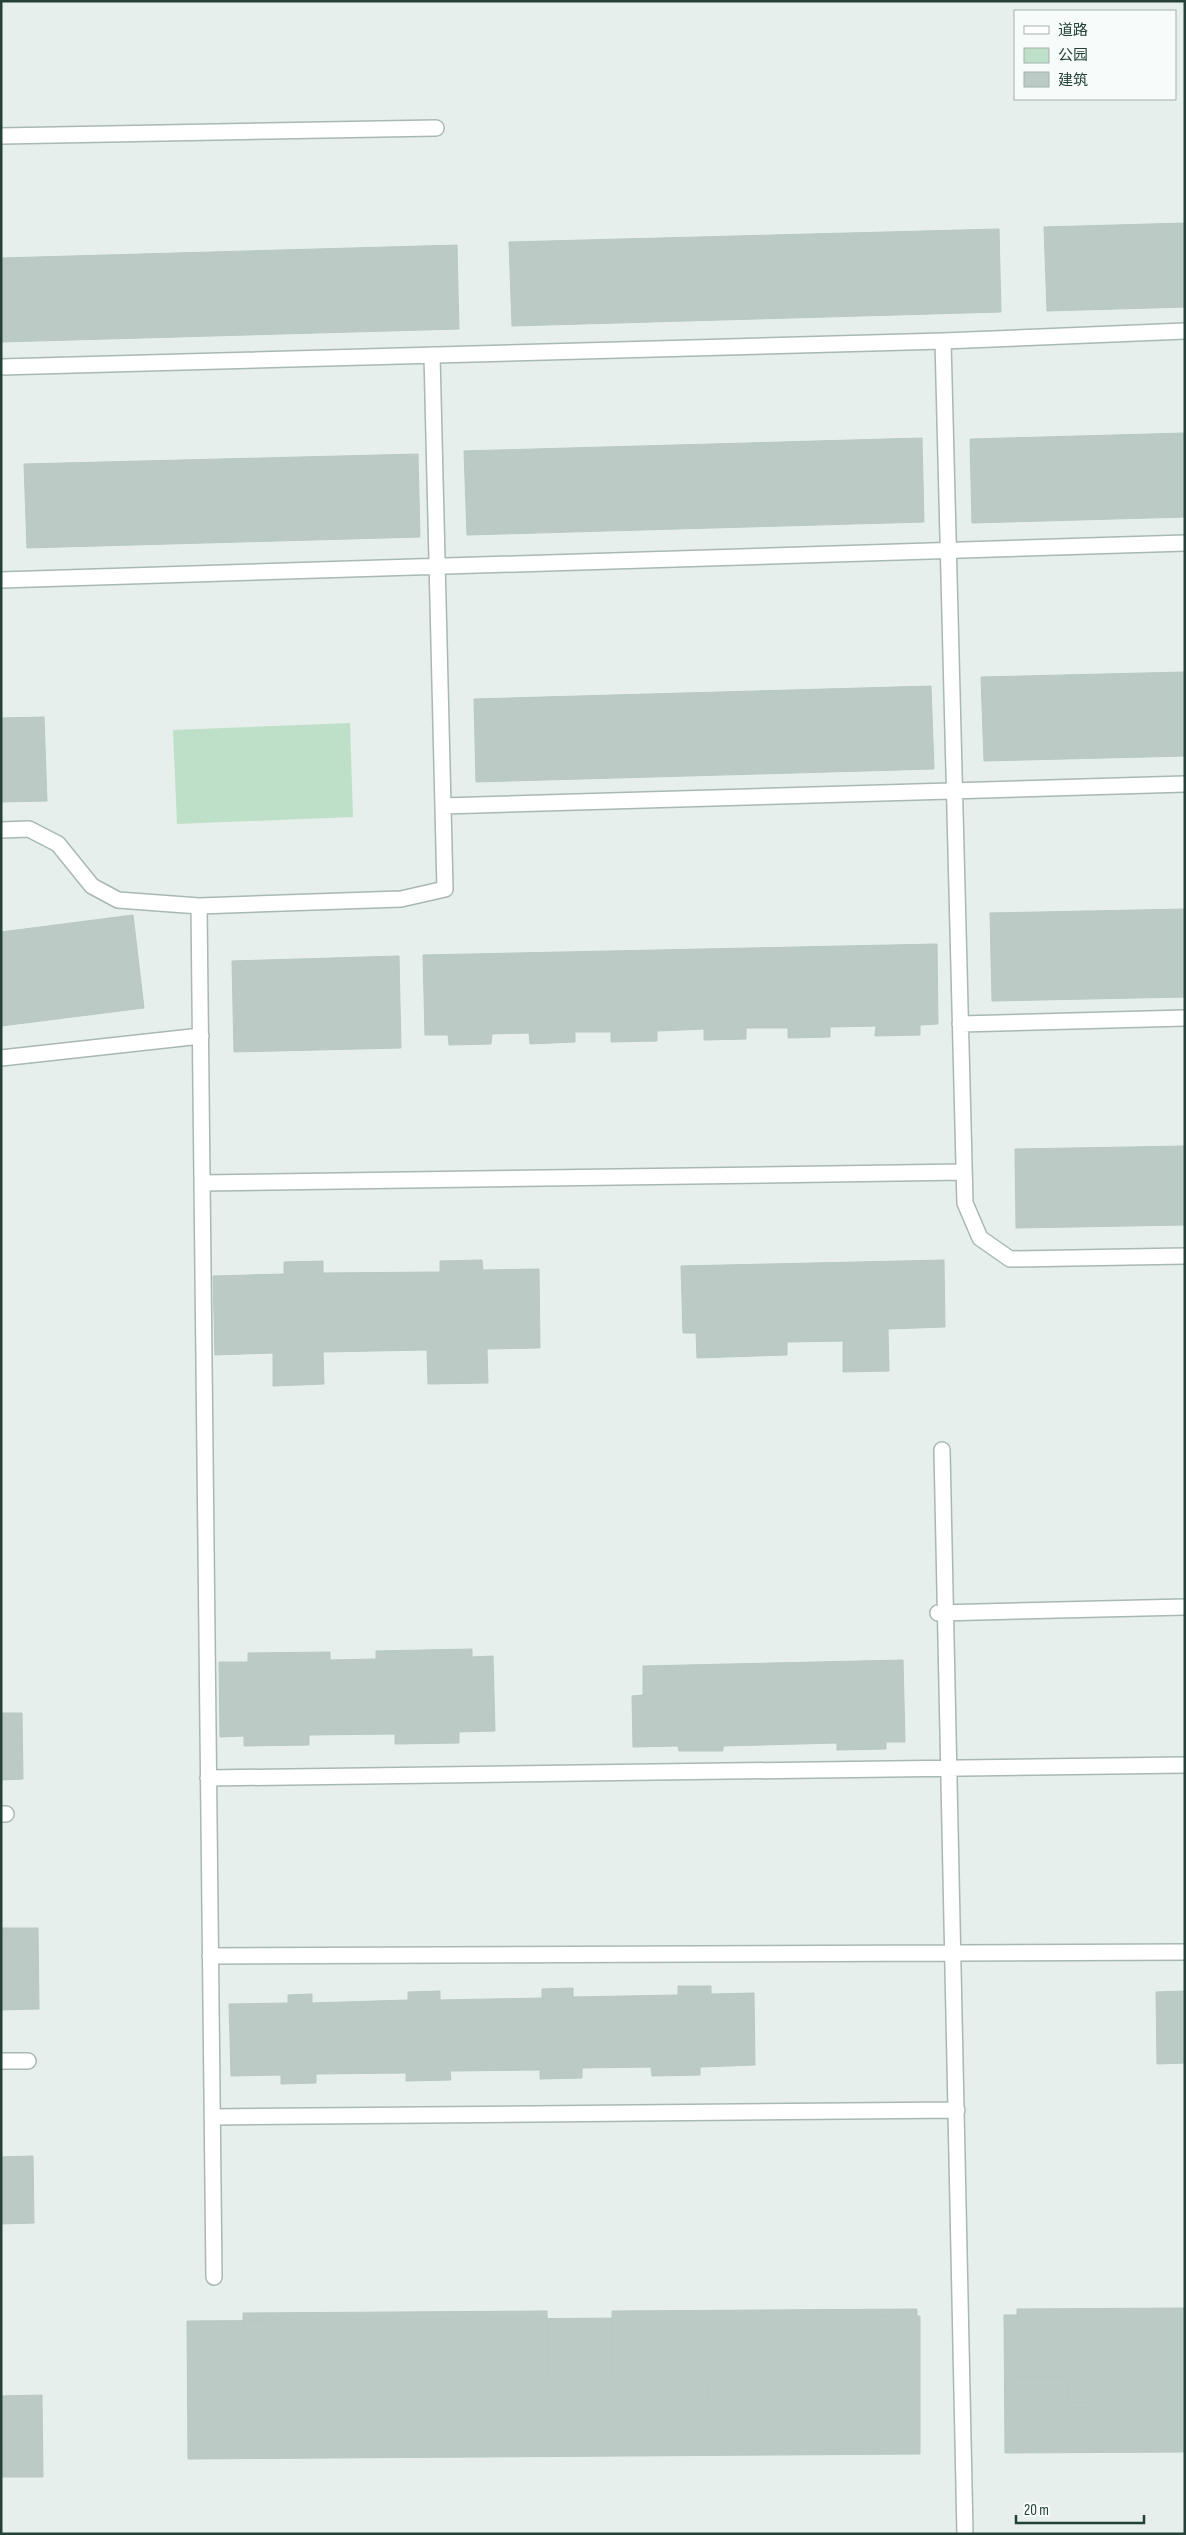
<svg xmlns="http://www.w3.org/2000/svg" width="1186" height="2535" font-family="'Sofia Sans Condensed','Noto Sans SC',sans-serif">
<rect width="100%" height="100%" fill="#e6efeb"/>
<!-- green -->
<path fill="#bfe0c8" d="M350 723 353 817 177 824 173 730Z"/>
<!-- building -->
<path fill="#bbcac4" stroke="#b8c9c2" d="M1185 223V307L1047 311 1044 227Z
M999 229 1001 312 512 326 509 242Z
M457 245 459 329 1 342V258Z
M1185 433V517L972 523 970 439Z
M922 438 924 522 467 535 464 451Z
M418 454 420 537 27 548 24 464Z
M1185 672V756L984 761 981 677Z
M931 686 934 769 476 782 474 699Z
M44 717 47 801 1 802V718Z
M1185 909V997L992 1001 990 913Z
M133 915 144 1008 1 1026V932Z
M937 944 938 1024 920 1025V1035L875 1036 876 1026 830 1027V1037L788 1038V1028H746V1039L704 1040V1029L657 1031V1041L611 1042V1032H575V1042L530 1044 529 1033 492 1034 491 1044 449 1045 448 1035H425L423 955Z
M399 956 401 1048 234 1052 232 961Z
M1185 1146V1225L1016 1228 1015 1149Z
M482 1260 483 1270 539 1269 540 1348 487 1349 488 1383 428 1384 427 1350 323 1352 324 1384 273 1386V1353L215 1355 213 1276 284 1274V1262L323 1261V1273L440 1272V1261Z
M944 1260 945 1327 888 1329 889 1371 843 1372V1341L787 1342V1355L697 1358 696 1333H683L681 1266Z
M472 1649V1657L493 1656 495 1731 459 1732V1743L395 1744V1734L309 1735V1745L244 1746V1736L220 1737 219 1662H248V1653L330 1652V1660L376 1659V1651Z
M903 1660 905 1742H886V1749L837 1750V1743L723 1746V1751H679L678 1746 633 1747 632 1696 643 1695V1666Z
M1 1713H22L23 1779 1 1780Z
M1 1928H38L39 2009 1 2010Z
M678 1986H711V1994L754 1993 755 2065 700 2067V2075L652 2076 651 2067 582 2068V2078L540 2079V2070L450 2071 451 2080 406 2081V2073L316 2074V2083L281 2084V2075L231 2076 229 2004 288 2003V1995L312 1994V2003L408 2000V1992L440 1991V2000L542 1998V1989L573 1988V1997L678 1995Z
M1185 1991V2063L1157 2064 1156 1992Z
M33 2156 34 2223 1 2224V2157Z
M1185 2308V2377H1113V2402L1068 2403V2377L1017 2378V2309Z
M917 2309V2378H864V2403H826V2378L708 2379V2405H663V2380H612V2311Z
M547 2311 548 2380H495V2406H457V2381H339V2407H294V2382H243V2313Z
M1185 2314V2452L1005 2453 1004 2315Z
M920 2316V2454L188 2459 187 2321Z
M42 2395 43 2477H1V2396Z"/>
<g fill="none" stroke-linecap="round" stroke-linejoin="round">
<defs>
<path id="minor" d="M1 136 436 128
M943 341 965 1203 980 1238 1010 1259 1185 1256
M1 367 943 341 1185 331
M1 580 1185 543
M443 806 1185 784
M1 830 29 829 58 844 92 886 118 900 199 906 401 899 445 889 432 355
M199 906 214 2277
M960 1024 1185 1018
M1 1058 201 1036
M202 1183 964 1172
M942 1450 965 2534
M938 1613 1185 1607
M208 1778 1185 1765
M1 1814H6
M210 1956 1185 1952
M1 2061H28
M212 2117 957 2110"/>
</defs>
<!-- minor casing -->
<use href="#minor" stroke="#a8b8b2" stroke-width="18"/>
<!-- minor -->
<use href="#minor" stroke="#fff" stroke-width="15"/>
</g>
<!-- border -->
<rect width="1186" height="2535" fill="none" stroke="#24423a" stroke-width="5"/>
<!-- legend -->
<rect x="1014" y="10" width="162" height="90" fill="#f7fbf9" stroke="#a3b1ad"/>
<rect x="1024" y="26" width="25" height="8" fill="#ffffff" stroke="#a3b1ad"/>
<text x="1058" y="35" font-size="15" fill="#24423a">道路</text>
<rect x="1024" y="48" width="25" height="15" fill="#bfe0c8" stroke="#a3b1ad"/>
<text x="1058" y="60" font-size="15" fill="#24423a">公园</text>
<rect x="1024" y="72" width="25" height="15" fill="#bbcac4" stroke="#a3b1ad"/>
<text x="1058" y="85" font-size="15" fill="#24423a">建筑</text>
<!-- scale -->
<path d="M1016 2515v8h128v-8" fill="none" stroke="#24423a" stroke-width="2.5"/>
<text x="1024" y="2515" font-size="15" fill="#24423a" stroke="#f7fbf9" stroke-width="4" paint-order="stroke">20 m</text>
</svg>
